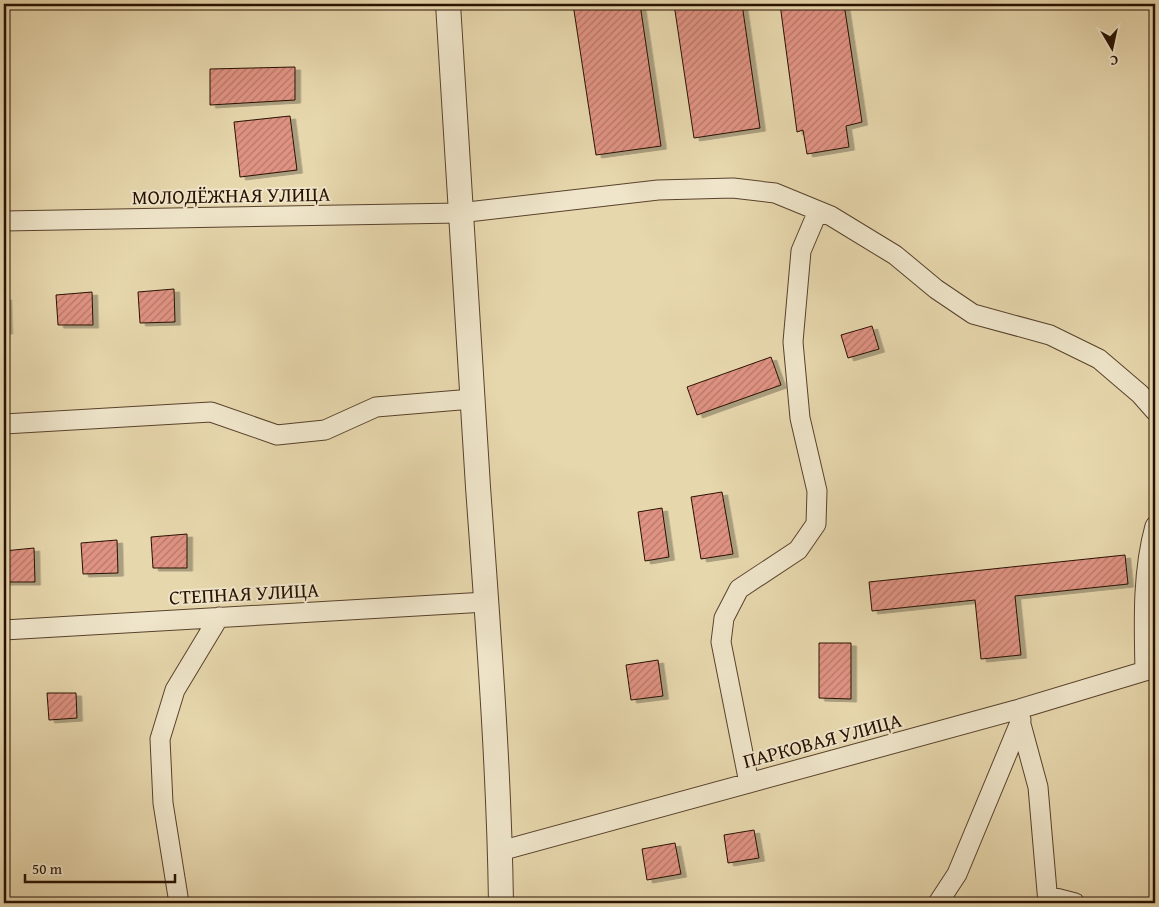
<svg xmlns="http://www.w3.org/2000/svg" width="1159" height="907" font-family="'Gentium Book Plus',serif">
<defs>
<pattern id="building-hatch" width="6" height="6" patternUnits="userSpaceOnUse" patternTransform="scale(1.25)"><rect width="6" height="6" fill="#e09383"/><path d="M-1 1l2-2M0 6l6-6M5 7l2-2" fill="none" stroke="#b67769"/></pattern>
<filter id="shadow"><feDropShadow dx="5.5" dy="3" stdDeviation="0" flood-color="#0004"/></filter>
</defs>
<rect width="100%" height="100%" fill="#e7d7ad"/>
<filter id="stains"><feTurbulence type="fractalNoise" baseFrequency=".004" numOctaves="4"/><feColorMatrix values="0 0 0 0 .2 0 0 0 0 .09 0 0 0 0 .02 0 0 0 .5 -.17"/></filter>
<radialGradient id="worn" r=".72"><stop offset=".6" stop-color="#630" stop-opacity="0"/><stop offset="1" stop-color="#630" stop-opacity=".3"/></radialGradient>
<!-- building -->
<path fill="url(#building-hatch)" stroke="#281101" filter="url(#shadow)" d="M573 4H640L661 146 596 155Z
M674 4H742L760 128 694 138Z
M780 4H844L862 122 846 126 849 147 807 154 803 130 797 132Z
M295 67V100L210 105V69Z
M290 116 297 170 240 177 234 122Z
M174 289 175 322 140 323 138 292Z
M92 292 93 325H58L56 295Z
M4 297H6L7 331H4Z
M872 326 879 349 848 358 841 335Z
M771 357 781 385 697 415 687 387Z
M722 492 733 554 701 559 691 497Z
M662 508 669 557 645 561 638 512Z
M187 534V568H153L151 537Z
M117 540 118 573 83 574 81 543Z
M34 548 35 582H4V551Z
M1125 555 1128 584 1015 596 1021 655 981 659 975 600 872 611 869 582Z
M819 643H851V699L819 698Z
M658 660 663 696 631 700 626 665Z
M47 693H76L77 718 49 720Z
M754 830 759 858 728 863 724 835Z
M675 843 681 874 647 880 642 849Z"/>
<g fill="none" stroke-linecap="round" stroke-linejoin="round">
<defs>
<path id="minor" d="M4 221 459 213 658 190 733 188 775 193 831 216 895 255 936 289 973 314 1050 335 1099 359 1140 394 1155 411
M4 424 211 412 277 435 325 430 376 407 472 399
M4 630 486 602
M1145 671C1144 623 1142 573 1155 526
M1019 717 1038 787 1048 903
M749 783 721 642 724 618 739 589 798 550 816 524 817 491 800 418 793 342 801 251 818 211
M500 851 1016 710 1155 668
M1048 896 1075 903
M179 903 163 803 160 739 175 690 219 617
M938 903 957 874 1021 720"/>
<path id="tertiary" d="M448 4C457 165 467 326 478 487 488 626 499 765 501 903"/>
</defs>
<!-- minor casing -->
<use href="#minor" stroke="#58422c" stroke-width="21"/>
<!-- tertiary casing -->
<use href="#tertiary" stroke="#58422c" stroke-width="26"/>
<!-- minor -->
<use href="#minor" stroke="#efe5ca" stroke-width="19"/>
<!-- tertiary -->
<use href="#tertiary" stroke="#efe5ca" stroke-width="24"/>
</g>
<g text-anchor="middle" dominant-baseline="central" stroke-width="4" stroke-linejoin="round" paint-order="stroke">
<!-- street labels -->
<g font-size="20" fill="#281101" stroke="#efe5ca">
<text transform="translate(231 195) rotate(-1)">МОЛОДЁЖНАЯ УЛИЦА</text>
<text transform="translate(244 593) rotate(-3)">СТЕПНАЯ УЛИЦА</text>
<text transform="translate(822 740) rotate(-15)">ПАРКОВАЯ УЛИЦА</text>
</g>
</g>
<!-- margin -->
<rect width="1159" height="907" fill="none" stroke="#e7d7ad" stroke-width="20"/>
<rect x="5" y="5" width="1149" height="897" fill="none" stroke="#281101" stroke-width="2.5"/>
<rect x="10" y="10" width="1139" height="887" fill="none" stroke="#281101"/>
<!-- north arrow -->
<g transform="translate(1112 48) rotate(171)" stroke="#efe5ca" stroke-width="4" paint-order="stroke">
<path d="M0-4L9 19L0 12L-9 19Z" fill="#281101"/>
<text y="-8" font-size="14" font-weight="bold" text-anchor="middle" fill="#281101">С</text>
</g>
<!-- scale -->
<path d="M25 874v8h150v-8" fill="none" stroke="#281101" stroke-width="2.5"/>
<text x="32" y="874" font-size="15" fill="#281101" stroke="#efe5ca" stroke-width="4" paint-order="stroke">50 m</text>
<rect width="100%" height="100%" filter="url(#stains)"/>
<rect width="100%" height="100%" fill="url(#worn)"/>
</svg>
